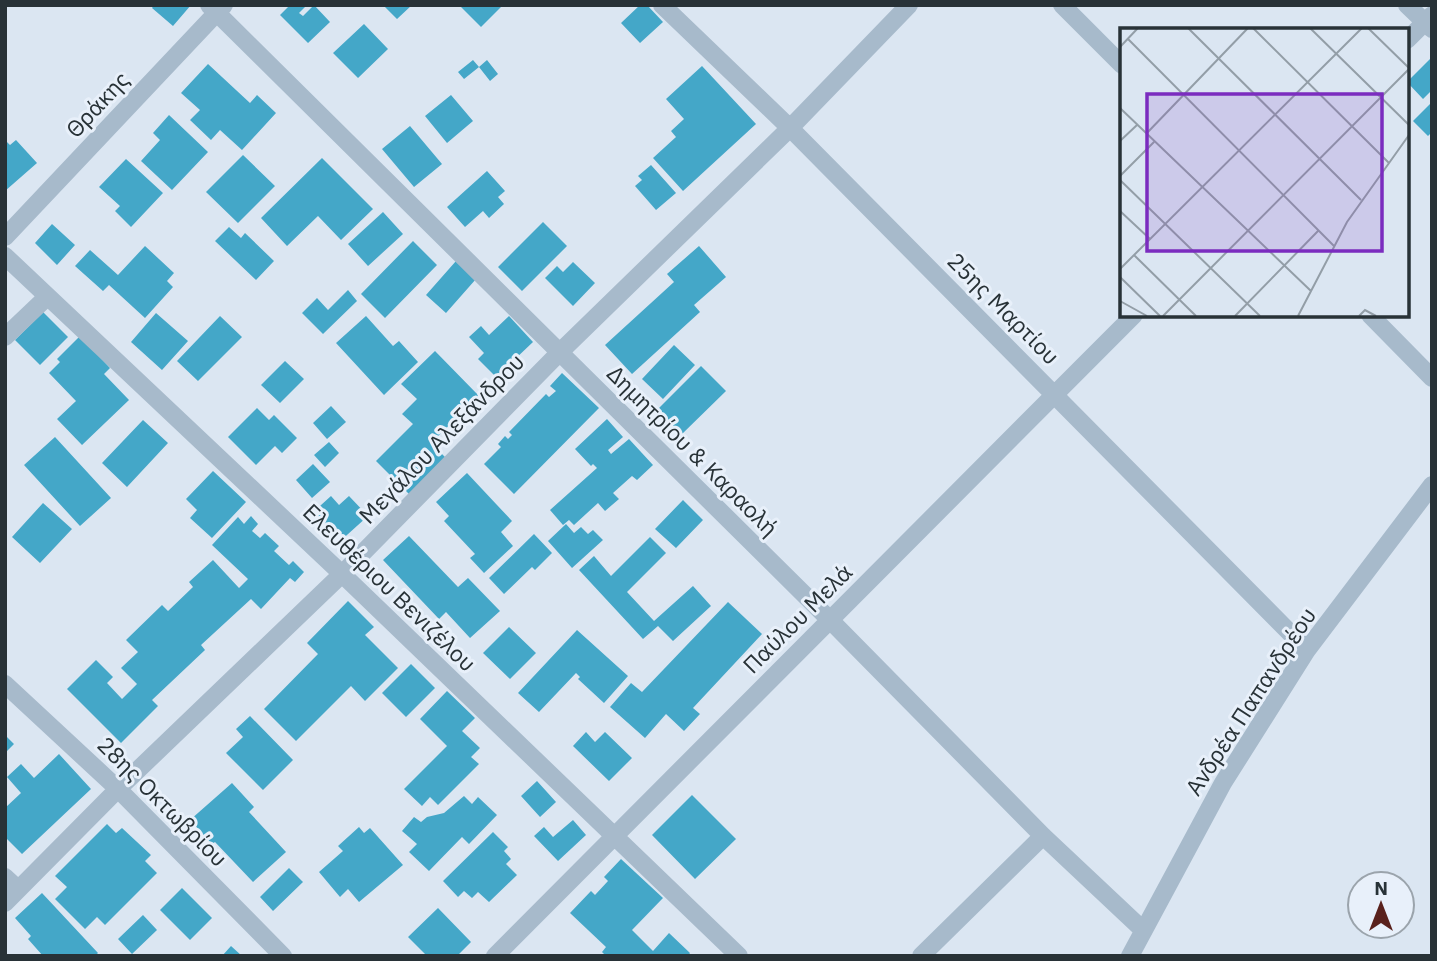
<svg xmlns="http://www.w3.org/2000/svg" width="1437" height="961" font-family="'IBM Plex Sans',sans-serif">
<rect width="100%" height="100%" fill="#dbe6f2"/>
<!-- building -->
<path fill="#44a7c8" d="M154 5H191L173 26 152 8Z
M290 5H307L299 13 303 16 314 5 330 22 308 43 280 15Z
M383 5H412L397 19Z
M459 5H503L481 27Z
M640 5H647L663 22 640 43 621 23Z
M364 24 388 49 358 78 333 53Z
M1432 57V90L1423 99 1407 82Z
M473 60 479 67 487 60 498 74 490 81 479 67 464 79 458 72Z
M208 64 250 103 257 95 276 113 242 150 220 130 211 140 190 120 200 110 181 93Z
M702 66 756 124 683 191 653 158 676 137 671 131 684 119 666 99Z
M451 95 473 121 447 143 425 116Z
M1432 102V132L1428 136 1413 121Z
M169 115 208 152 172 190 141 161 160 140 153 133Z
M410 126 442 164 414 187 382 149Z
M5 140 10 145 16 140 37 163 5 191Z
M243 155 275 186 238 223 206 192Z
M322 158 373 209 341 240 318 216 287 246 261 218Z
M126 159 163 193 131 227 115 211 120 206 99 187Z
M651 165 676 193 656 210 635 186 642 180 638 176Z
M487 171 505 191 498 197 504 204 489 218 483 211 465 227 447 207Z
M383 212 403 234 368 266 348 244Z
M543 222 567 246 522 291 498 267Z
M52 224 75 245 57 265 35 243Z
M229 227 241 238 245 233 274 261 256 280 215 241Z
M413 241 437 265 385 318 361 294Z
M145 246 174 273 167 281 173 287 145 318 109 285 103 291 75 266 90 250 118 275Z
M699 246 726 277 694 305 700 312 632 374 605 345 674 282 667 274Z
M456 261 476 279 446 313 426 295Z
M573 262 595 283 573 306 545 278 557 266 563 272Z
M348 290 357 301 323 334 302 313 317 298 328 310Z
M43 312 68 337 40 365 15 340Z
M156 313 188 341 162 370 131 342Z
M220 316 242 337 198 381 177 361Z
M366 316 393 346 399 341 418 362 384 395 336 343Z
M509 316 533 342 496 377 478 359 484 353 469 337 481 326 489 335Z
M80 336 110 368 104 374 129 400 82 445 57 419 76 401 49 373 60 362 57 359Z
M674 345 695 365 663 399 642 379Z
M435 351 479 396 431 443 446 458 409 494 376 461 413 424 402 414 417 399 401 384Z
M285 361 304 379 280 403 261 385Z
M701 366 726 391 681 435 657 410Z
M562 373 599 408 514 494 484 464 501 447 498 444 505 436 508 439 512 435 509 432 546 394 549 397 556 391 550 386Z
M331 406 346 422 327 439 313 423Z
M257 408 269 420 274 415 297 438 282 453 275 446 256 465 228 437Z
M607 419 623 437 608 450 611 454 629 439 653 465 637 480 632 476 613 493 619 499 605 511 598 503 574 525 569 520 563 525 550 510 597 468 593 464 591 466 575 449Z
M143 420 168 443 127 487 102 463Z
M55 437 111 498 80 526 24 465Z
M329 442 339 453 325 467 314 455Z
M313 464 330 482 312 498 296 480Z
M213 471 246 502 212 538 190 518 197 510 186 499Z
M467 473 512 521 501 532 513 546 484 573 470 558 475 554 444 521 449 516 436 502Z
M331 496 339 505 349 496 368 516 337 544 310 515Z
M683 500 703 520 676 548 655 529Z
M43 503 72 529 40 563 12 537Z
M251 516 258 524 252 531 260 538 265 533 279 546 274 551 289 565 293 561 304 572 295 582 290 578 261 609 251 599 201 645 205 650 152 700 158 706 121 743 67 689 96 660 113 677 107 683 122 699 137 684 121 668 138 652 126 640 162 605 168 611 193 587 189 582 213 560 239 588 248 579 212 545 238 517 244 524Z
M566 524 574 533 581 527 588 534 593 530 603 540 572 568 548 541Z
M534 534 552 553 535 570 532 567 504 594 489 578Z
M409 536 458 587 468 578 500 611 470 638 446 612 439 619 383 560Z
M650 537 666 553 627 592 654 621 693 586 711 606 673 641 658 626 643 639 579 570 594 556 611 576Z
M348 601 374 627 365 635 398 668 365 701 351 686 296 741 264 709 318 654 307 643Z
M728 602 762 634 693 708 700 714 684 731 666 714 645 738 610 707 631 683 642 692Z
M509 627 536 653 510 679 483 653Z
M577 630 628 676 604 703 578 679 580 677 576 673 539 712 518 693Z
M411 664 435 688 406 717 382 693Z
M447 691 475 718 462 731 480 748 471 757 479 764 438 805 430 797 422 806 404 789 447 746 420 719Z
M250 716 293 760 263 790 226 753 243 737 236 729Z
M586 732 595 742 605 732 632 758 609 781 573 746Z
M5 735 14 744 5 753Z
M59 754 91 789 22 854 5 837V808L21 793 7 777 21 764 34 778Z
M537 781 556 802 540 817 521 796Z
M232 783 254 807 249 812 286 852 253 882 215 842 212 844 190 820Z
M692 795 736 839 695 879 652 835Z
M464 796 472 804 478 797 497 815 469 844 462 837 429 871 409 852 417 844 402 831 414 817 421 822 427 817 444 813Z
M573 820 586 835 558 861 534 836 544 827 553 837Z
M107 824 116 833 122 828 151 855 145 861 157 873 105 925 97 917 85 929 55 899 67 887 55 876Z
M359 827 364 833 370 828 403 865 359 902 348 889 340 897 319 872 343 851 338 846Z
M493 832 508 847 504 851 511 859 506 864 517 875 489 902 478 892 472 898 464 891 458 897 443 881Z
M621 859 663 898 632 930 653 951 669 933 690 953 688 956H606L602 952 606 947 570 913 591 891 595 895 608 881 604 877Z
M289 868 303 882 273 911 260 897Z
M182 888 212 918 190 940 160 910Z
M42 893 98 953 95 956H43L28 939 31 936 15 918Z
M438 908 471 942 457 956H427L408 937Z
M143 915 157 930 132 954 118 939Z
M231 946 242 956H222Z"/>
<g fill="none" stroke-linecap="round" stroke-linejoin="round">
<!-- street -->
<path stroke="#a7bacb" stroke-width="18" d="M209 5 830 620 1043 836 1143 930
M662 5 790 128 1307 650
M1062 5 1122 65
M1407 5 1432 29
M1407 40 1432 15
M5 237 224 5
M5 256 342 574 739 956
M1370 315 1432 378
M5 337 47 297
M5 684 118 789 283 956
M5 877 18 889
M5 903 118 789 342 574 560 352 790 128 909 5
M495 956 1134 315
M921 956 1043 836
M1130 956 1223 783 1307 650 1432 485"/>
</g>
<g text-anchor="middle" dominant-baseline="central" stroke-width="6" stroke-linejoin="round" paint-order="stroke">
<!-- street labels -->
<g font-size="23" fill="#283237" stroke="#e8f0fa">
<text transform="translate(97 104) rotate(-47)">Θράκης</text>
<text transform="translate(1004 308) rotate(45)">25ης Μαρτίου</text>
<text transform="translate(441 438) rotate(-46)">Μεγάλου Αλεξάνδρου</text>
<text transform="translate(693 450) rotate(45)">Δημητρίου &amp; Καραολή</text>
<text transform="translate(390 587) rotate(44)">Ελευθέριου Βενιζέλου</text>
<text transform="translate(797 618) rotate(-45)">Παύλου Μελά</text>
<text transform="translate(1250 701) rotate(-57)">Ανδρέα Παπανδρέου</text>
<text transform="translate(163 801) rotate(45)">28ης Οκτωβρίου</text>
</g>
</g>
<!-- overview -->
<g transform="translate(1120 28)">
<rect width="289" height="289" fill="#dbe6f2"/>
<path fill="none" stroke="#939ea7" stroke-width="2" d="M68 0 241 172M133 0 269 135M190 0 289 97M248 0 289 40M8 11 214 218M0 19 18 0M0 80 191 263M26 106 128 0M0 113 17 97M0 148 34 114M0 152 140 288M0 183 30 211M14 227 76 288M0 241 242 0M0 249 40 288M0 273 27 288M43 288 289 41M115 288 198 203M178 288 227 194 289 107M239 288 245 282 256 288"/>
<path fill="#7b2cbf" fill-opacity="0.15" stroke="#7b2cbf" stroke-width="3.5" d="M27 66H262V223H27Z"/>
<rect width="289" height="289" fill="none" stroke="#283237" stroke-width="3.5"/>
</g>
<!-- border -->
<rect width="1437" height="961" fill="none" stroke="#283237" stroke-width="14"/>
<!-- north arrow -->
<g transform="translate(1381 905)"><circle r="33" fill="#e8f0fa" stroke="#9ba4ac" stroke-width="2"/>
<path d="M0-5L12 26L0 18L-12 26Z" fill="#59211c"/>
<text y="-10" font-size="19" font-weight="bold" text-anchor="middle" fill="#283237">N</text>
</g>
</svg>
